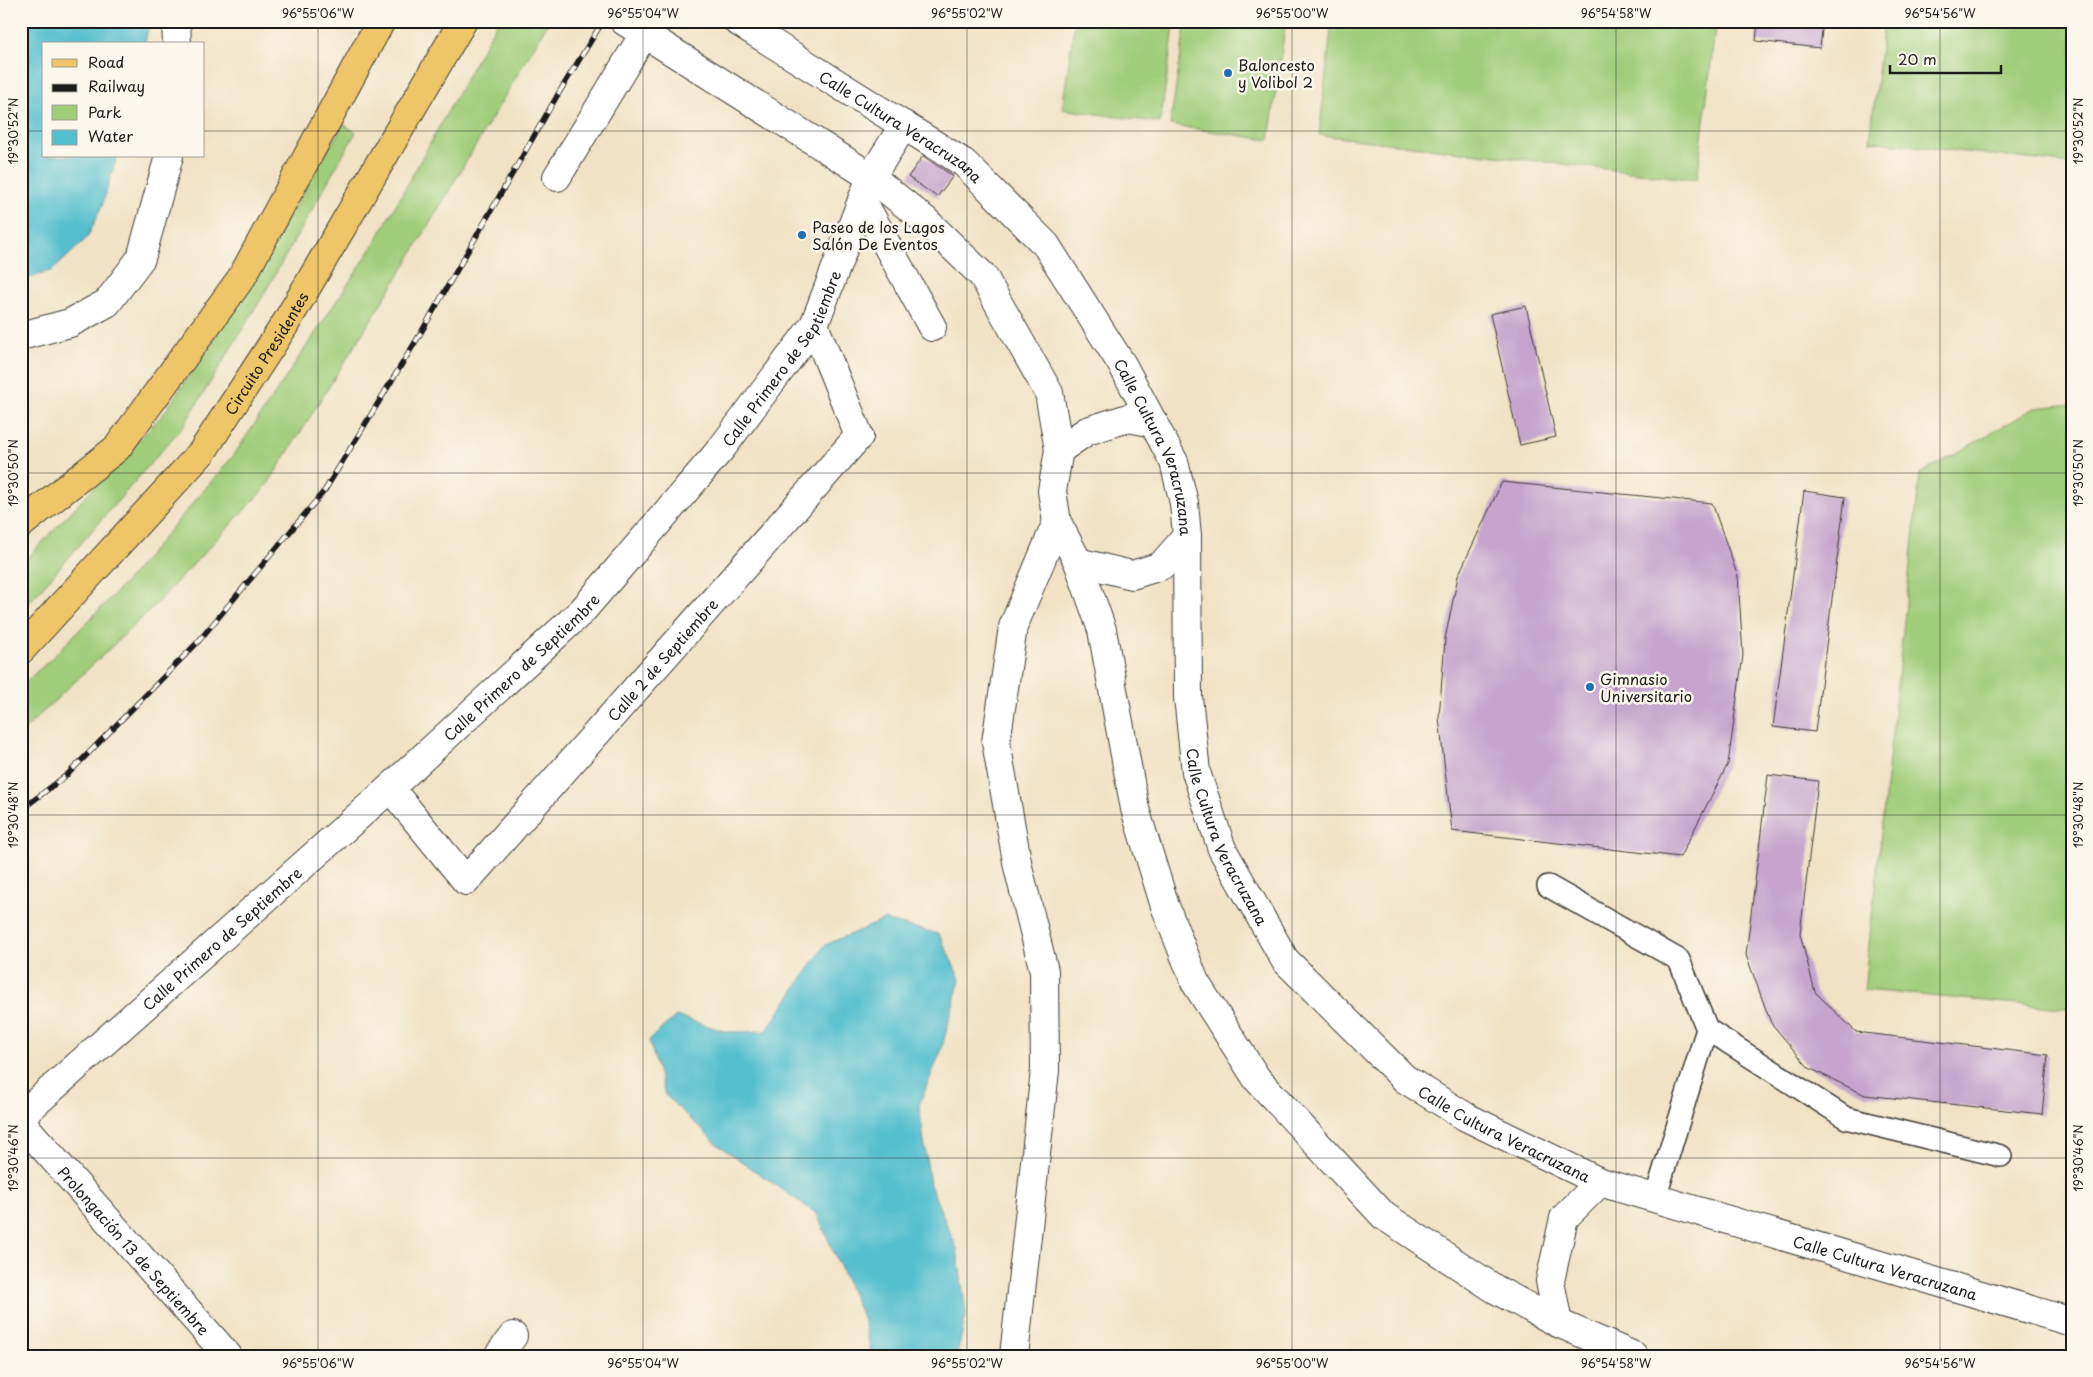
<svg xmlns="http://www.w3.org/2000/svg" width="2093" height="1377" font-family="'Playpen Sans',sans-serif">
<rect width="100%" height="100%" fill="#fbf7ec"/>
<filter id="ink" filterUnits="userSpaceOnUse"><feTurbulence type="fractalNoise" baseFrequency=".02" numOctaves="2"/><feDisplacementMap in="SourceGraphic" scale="10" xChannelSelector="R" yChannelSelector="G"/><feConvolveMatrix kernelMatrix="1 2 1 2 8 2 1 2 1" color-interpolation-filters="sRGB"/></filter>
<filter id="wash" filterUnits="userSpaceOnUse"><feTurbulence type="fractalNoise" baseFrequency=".0096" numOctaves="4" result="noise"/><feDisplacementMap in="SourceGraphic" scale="20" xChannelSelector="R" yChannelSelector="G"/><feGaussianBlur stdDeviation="1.12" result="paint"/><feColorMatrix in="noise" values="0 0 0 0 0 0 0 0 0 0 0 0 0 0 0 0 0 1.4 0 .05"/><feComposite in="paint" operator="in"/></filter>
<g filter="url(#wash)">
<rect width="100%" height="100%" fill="#f1e2c5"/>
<!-- green -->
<path fill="#a0cd7a" stroke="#5e744b" d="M498 21H549L404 267 266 487 151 609 21 733V686L53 657 126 582 234 455 372 248Z
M1075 21H1175L1160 123 1062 109Z
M1186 21H1286L1269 140 1170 125Z
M1332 21H1716L1697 180 1319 135Z
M1884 21H2072V164L1870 141Z
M343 124 356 132 261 299 184 425 21 612V565L165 412 246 290Z
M2072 404V1009L1864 990 1920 474 2035 408Z"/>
<!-- water -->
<path fill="#54bfcf" stroke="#386e76" d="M21 21H149L145 44H44V156H117L102 206 87 238 53 270 21 281Z
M884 920 939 934 960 979 941 1051 919 1105 930 1185 957 1249 966 1313 957 1356H872L864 1321 817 1214 718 1145 665 1095 649 1040 676 1016 727 1032 766 1031 825 945Z"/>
<g id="blocks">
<!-- building -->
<path fill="#c6a4ce" d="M1758 21H1823L1820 48 1756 41Z
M923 156 953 176 937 197 908 177Z
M1526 306 1556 437 1520 445 1490 314Z
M1502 482 1712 503 1738 577 1743 655 1728 764 1680 857 1452 831 1439 718 1445 639 1458 576Z
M1804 491 1845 497 1815 732 1773 727Z
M1768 775 1818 781 1800 934 1815 992 1856 1032 2048 1055 2042 1114 1865 1095 1809 1068 1771 1023 1746 955Z"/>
</g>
</g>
<g filter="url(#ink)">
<use href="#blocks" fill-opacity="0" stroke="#3c3a35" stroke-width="1"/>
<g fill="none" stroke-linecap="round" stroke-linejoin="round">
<defs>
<path id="service" d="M1548 886 1679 960 1707 1029 1846 1118 2001 1156
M1655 1199 1707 1029"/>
<path id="pedestrian" d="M176 21 177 44
M21 336 70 323 107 303 141 258 169 156"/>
<g id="minor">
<path d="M624 21 871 177 926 221 983 276 1049 393 1059 450 1052 491 1057 522 1078 562 1102 630 1135 809 1165 906 1195 982 1257 1079 1384 1216 1495 1289 1558 1323 1634 1356"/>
<path id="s1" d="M737 21 964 163 1046 245 1123 366 1174 462 1184 503 1187 536 1188 697 1196 772 1222 849 1285 960 1405 1079 1466 1117 1600 1182 2072 1322"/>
<path d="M557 177 652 21"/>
<path d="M862 200 932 327"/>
<path d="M1059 450 1087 431 1128 418 1154 423"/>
<path d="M1078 562 1132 575 1161 566 1187 536"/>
<path id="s2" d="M390 788 466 881 859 436 814 325"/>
<path id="s3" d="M21 1116 390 788 582 611 721 449 814 325 871 177 904 125"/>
<path id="s4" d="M21 1122 228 1356"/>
<path d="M1558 1323 1550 1281 1564 1218 1600 1182"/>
<path d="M498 1356 513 1336"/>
<path d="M1014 1356 1045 1070 1044 971 1018 867 996 742 1013 627 1057 522"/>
</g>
<g id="primary">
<path d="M21 524 117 448 242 277 381 21"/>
<path id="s5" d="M21 650 202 452 284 326 463 21"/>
</g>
</defs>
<!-- service casing -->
<use href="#service" stroke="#3c3a35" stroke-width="24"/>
<!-- pedestrian casing -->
<use href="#pedestrian" stroke="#3c3a35" stroke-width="30"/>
<!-- minor casing -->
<use href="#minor" stroke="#3c3a35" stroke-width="30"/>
<!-- primary casing -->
<use href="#primary" stroke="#3c3a35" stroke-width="30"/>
<!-- service -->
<use href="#service" stroke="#fff" stroke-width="21"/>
<!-- pedestrian -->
<use href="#pedestrian" stroke="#fff" stroke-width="28"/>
<!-- minor -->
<use href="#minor" stroke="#fff" stroke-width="28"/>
<!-- primary -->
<use href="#primary" stroke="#eec569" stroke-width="28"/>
<defs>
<path id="rail" d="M21 810 68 774 197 643 325 490 419 336 557 96 603 21"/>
</defs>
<!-- rail casing -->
<use href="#rail" stroke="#1c1c1c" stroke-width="5.5"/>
<!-- rail -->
<use href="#rail" stroke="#fbf7ec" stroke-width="4" stroke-dasharray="11" stroke-linecap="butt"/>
</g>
</g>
<!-- ticks -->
<path fill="none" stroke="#1c1c1c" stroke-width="1" stroke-opacity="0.45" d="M318 21V1356M643 21V1356M967 21V1356M1292 21V1356M1616 21V1356M1940 21V1356M21 131H44M204 131H2072M21 473H2072M21 815H2072M21 1158H2072"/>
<!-- markers -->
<g fill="#1f6fb2" stroke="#fbf7ec" stroke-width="2">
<circle cx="1228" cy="73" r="5"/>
<circle cx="802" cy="235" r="5"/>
<circle cx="1590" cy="687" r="5"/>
</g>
<g text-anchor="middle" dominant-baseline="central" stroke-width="5" stroke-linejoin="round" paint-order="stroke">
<!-- poi labels -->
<g font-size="15" fill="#1c1c1c" stroke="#fbf7ec" text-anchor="start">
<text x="1238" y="64">Baloncesto<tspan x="1238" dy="17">y Volibol 2</tspan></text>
<text x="812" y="226">Paseo de los Lagos<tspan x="812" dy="17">Salón De Eventos</tspan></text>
<text x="1600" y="678">Gimnasio<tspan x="1600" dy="17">Universitario</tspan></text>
</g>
<!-- street labels -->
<g font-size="15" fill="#1c1c1c" stroke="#fbf7ec">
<text stroke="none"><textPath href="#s1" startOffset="195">Calle Cultura Veracruzana</textPath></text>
<text stroke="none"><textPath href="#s5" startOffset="386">Circuito Presidentes</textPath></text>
<text stroke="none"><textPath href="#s3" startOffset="1078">Calle Primero de Septiembre</textPath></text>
<text stroke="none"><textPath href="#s1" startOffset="615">Calle Cultura Veracruzana</textPath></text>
<text stroke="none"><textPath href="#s2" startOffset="416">Calle 2 de Septiembre</textPath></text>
<text stroke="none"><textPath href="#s3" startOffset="672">Calle Primero de Septiembre</textPath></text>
<text stroke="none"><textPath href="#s1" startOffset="1019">Calle Cultura Veracruzana</textPath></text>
<text stroke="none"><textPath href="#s3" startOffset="268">Calle Primero de Septiembre</textPath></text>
<text stroke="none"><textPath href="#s1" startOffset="1439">Calle Cultura Veracruzana</textPath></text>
<text stroke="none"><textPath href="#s4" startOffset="171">Prolongación 13 de Septiembre</textPath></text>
<text stroke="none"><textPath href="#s1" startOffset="1844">Calle Cultura Veracruzana</textPath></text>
</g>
</g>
<!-- margin -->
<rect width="2093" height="1377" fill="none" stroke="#fbf7ec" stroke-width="55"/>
<!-- legend -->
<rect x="42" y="42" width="162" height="115" fill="#fbf7ec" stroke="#a29f99"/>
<rect x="52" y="59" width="25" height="8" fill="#eec569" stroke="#a29f99"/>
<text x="88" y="68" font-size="15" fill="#1c1c1c">Road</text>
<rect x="52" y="84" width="25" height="8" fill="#1c1c1c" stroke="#a29f99"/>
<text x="88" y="92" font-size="15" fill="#1c1c1c">Railway</text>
<rect x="52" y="105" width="25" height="15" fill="#a0cd7a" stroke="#a29f99"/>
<text x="88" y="118" font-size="15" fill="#1c1c1c">Park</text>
<rect x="52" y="130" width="25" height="15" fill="#54bfcf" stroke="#a29f99"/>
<text x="88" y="142" font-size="15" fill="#1c1c1c">Water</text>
<!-- scale -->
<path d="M1890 65v8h111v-8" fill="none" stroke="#1c1c1c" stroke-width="2.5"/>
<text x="1898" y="65" font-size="15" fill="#1c1c1c" stroke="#fbf7ec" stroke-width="4" paint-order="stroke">20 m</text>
<rect x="28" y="28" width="2038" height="1322" fill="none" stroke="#1c1c1c" stroke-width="2"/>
<g font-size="12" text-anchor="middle" fill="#1c1c1c">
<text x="318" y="18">96°55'06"W</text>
<text x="643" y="18">96°55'04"W</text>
<text x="967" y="18">96°55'02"W</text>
<text x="1292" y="18">96°55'00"W</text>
<text x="1616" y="18">96°54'58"W</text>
<text x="1940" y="18">96°54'56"W</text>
<text transform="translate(14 131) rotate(-90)" y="4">19°30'52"N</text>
<text transform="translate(2079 131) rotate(-90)" y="4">19°30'52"N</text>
<text transform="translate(14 473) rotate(-90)" y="4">19°30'50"N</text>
<text transform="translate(2079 473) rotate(-90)" y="4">19°30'50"N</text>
<text transform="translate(14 815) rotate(-90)" y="4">19°30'48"N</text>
<text transform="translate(2079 815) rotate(-90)" y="4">19°30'48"N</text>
<text transform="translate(14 1158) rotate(-90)" y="4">19°30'46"N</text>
<text transform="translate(2079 1158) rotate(-90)" y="4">19°30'46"N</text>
<text x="318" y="1368">96°55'06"W</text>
<text x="643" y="1368">96°55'04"W</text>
<text x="967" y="1368">96°55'02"W</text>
<text x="1292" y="1368">96°55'00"W</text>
<text x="1616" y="1368">96°54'58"W</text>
<text x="1940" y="1368">96°54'56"W</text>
</g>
</svg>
